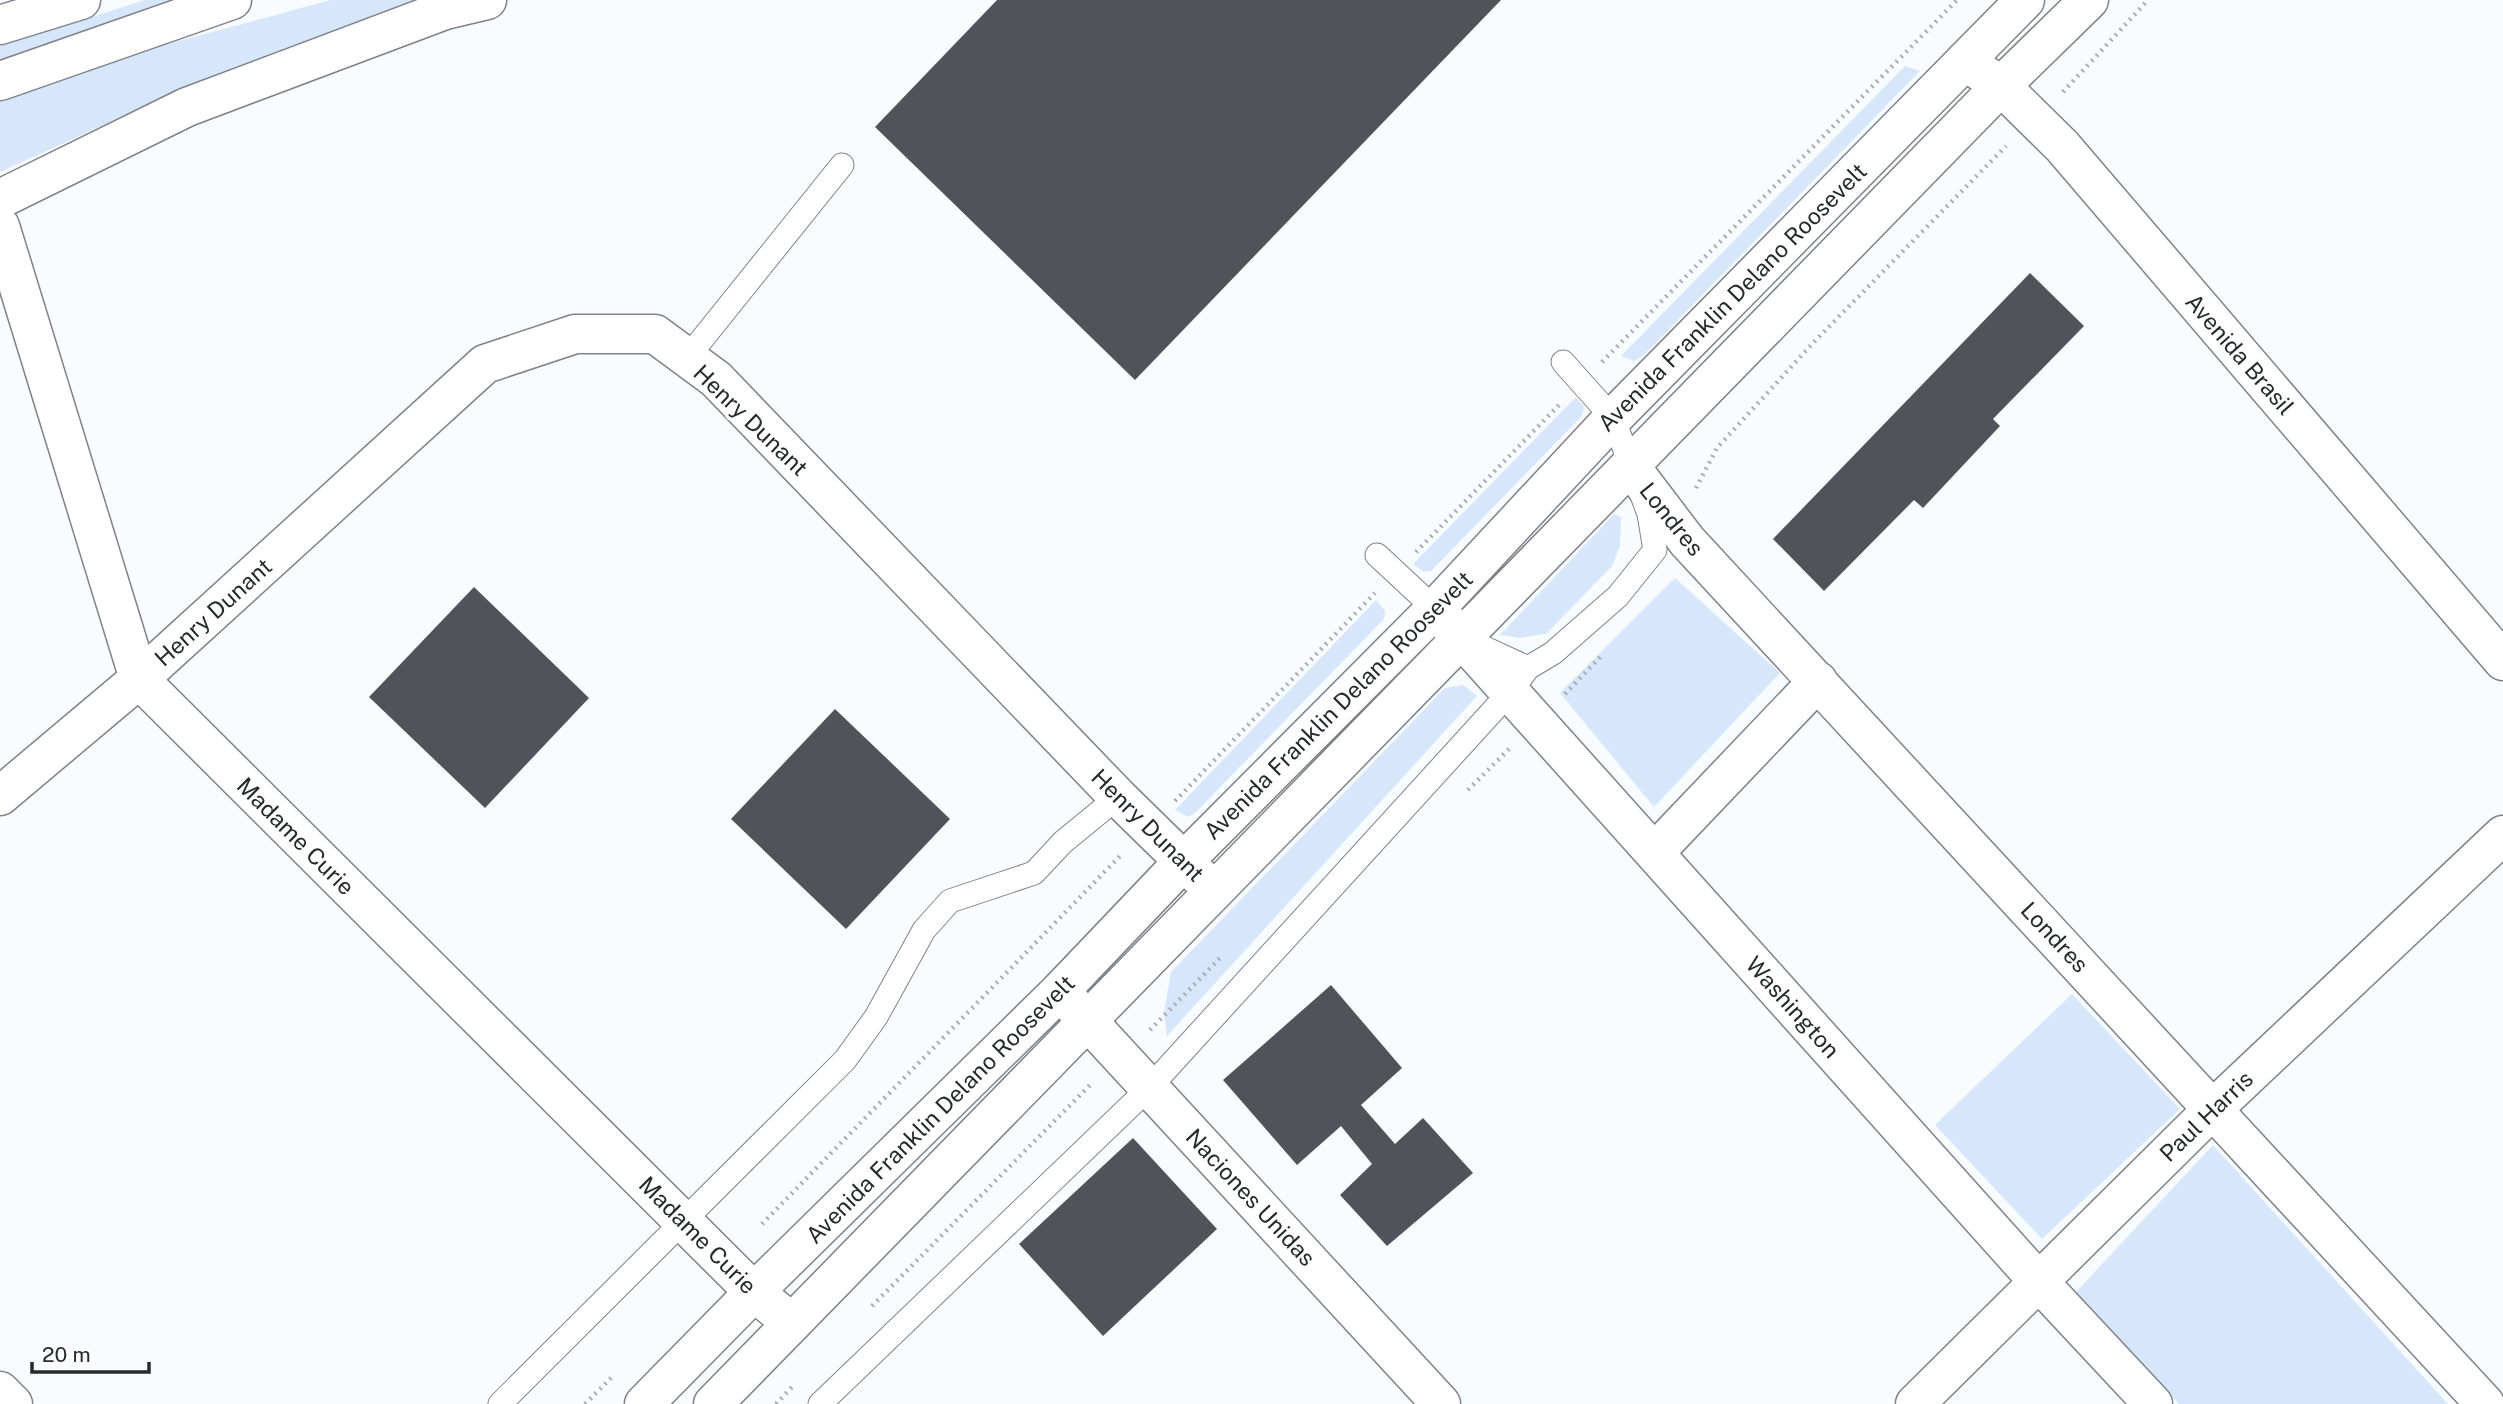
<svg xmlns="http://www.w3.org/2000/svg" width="2503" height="1404" font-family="'Public Sans',sans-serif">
<rect width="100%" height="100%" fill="#f9fcfe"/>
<!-- green -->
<path fill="#d7e7fb" d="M145 0H176L0 59V46Z
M331 0H425L174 93 0 172V99L115 58Z
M1905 66 1920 71 1644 355 1634 361 1621 356Z
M1576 397 1584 407 1582 416 1431 571 1424 572 1413 564Z
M1614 514 1621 517 1620 546 1612 566 1546 634 1519 638 1500 635Z
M1675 578 1780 673 1654 807 1560 693Z
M1376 600 1385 611 1384 619 1196 812 1188 817 1175 810Z
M1463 685 1477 696 1167 1036 1164 1013 1171 972 1445 688Z
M2072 994 2180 1109 2042 1239 1935 1125Z
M2213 1145 2448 1404H2179L2076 1292Z"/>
<!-- building -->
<path fill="#50545a" d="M997 0H1501L1135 380 875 127Z
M2030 273 2084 326 1993 419 2000 426 1923 508 1914 500 1824 591 1773 539Z
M474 587 589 698 485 808 369 697Z
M835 709 950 819 846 929 731 819Z
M1331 985 1402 1068 1361 1105 1395 1144 1423 1118 1473 1173 1387 1246 1340 1195 1372 1164 1341 1126 1297 1165 1223 1080Z
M1133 1138 1217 1229 1103 1336 1019 1244Z"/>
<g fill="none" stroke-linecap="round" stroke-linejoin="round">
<defs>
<path id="service" d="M687 358 842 165
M1377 555 1435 609
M1476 644 1528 668 1553 653 1618 596 1655 550 1649 514 1613 418 1563 362
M500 1404 845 1060 876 1017 924 930 950 901 1034 873 1063 842 1118 797
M820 1404 1150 1087 1511 691 1528 668"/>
<path id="minor" d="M0 199 187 107 445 10 487 0
M0 226 139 679 754 1292 792 1323
M1630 466 1687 541 2485 1404
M1439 613 2039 1282 2153 1404
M0 796 139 679 485 364 575 334H655L716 379 1118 797 1213 890
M1655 852 1818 681
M0 1391 13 1404
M1915 1404 2213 1109 2503 835"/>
<path id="tertiary" d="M1965 61 2001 86 2062 146 2503 661
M1060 991 1441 1404"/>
<path id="secondary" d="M0 25 81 0
M0 81 232 0
M644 1404 754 1292 1060 991 1183 862 1435 609 1613 418 2025 0
M713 1404 2001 86 2089 0"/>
</defs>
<!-- service casing -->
<use href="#service" stroke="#7e8389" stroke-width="25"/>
<!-- minor casing -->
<use href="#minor" stroke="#7e8389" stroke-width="41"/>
<!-- tertiary casing -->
<use href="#tertiary" stroke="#7e8389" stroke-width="41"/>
<!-- secondary casing -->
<use href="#secondary" stroke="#7e8389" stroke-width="41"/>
<!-- path -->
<path stroke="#aaadaf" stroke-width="4.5" stroke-dasharray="2 5" stroke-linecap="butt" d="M2063 92 2148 0
M1602 362 1957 0
M1696 488 1717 448 1813 343 2006 146
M1416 552 1559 405
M1565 694 1600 657
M1468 790 1509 749
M1175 801 1375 593
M1150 1030 1222 956
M762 1224 1122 854
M872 1306 1092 1083
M585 1404 614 1375
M776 1404 792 1387"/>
<!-- service -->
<use href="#service" stroke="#fff" stroke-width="23"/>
<!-- minor -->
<use href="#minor" stroke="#fff" stroke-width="38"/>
<!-- tertiary -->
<use href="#tertiary" stroke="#fff" stroke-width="38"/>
<!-- secondary -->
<use href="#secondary" stroke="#fff" stroke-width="38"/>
</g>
<g text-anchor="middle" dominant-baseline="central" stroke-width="7" stroke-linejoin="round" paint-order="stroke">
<!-- street labels -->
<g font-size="23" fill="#27292b" stroke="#fff">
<text transform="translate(1732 297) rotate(-45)">Avenida Franklin Delano Roosevelt</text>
<text transform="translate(2240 354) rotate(49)">Avenida Brasil</text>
<text transform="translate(751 420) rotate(44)">Henry Dunant</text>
<text transform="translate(1672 519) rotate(51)">Londres</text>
<text transform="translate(213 612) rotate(-42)">Henry Dunant</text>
<text transform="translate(1338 705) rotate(-45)">Avenida Franklin Delano Roosevelt</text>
<text transform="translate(1148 825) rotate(45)">Henry Dunant</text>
<text transform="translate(296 836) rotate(45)">Madame Curie</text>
<text transform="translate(2055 937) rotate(47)">Londres</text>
<text transform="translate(1793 1007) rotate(48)">Washington</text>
<text transform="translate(940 1109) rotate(-45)">Avenida Franklin Delano Roosevelt</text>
<text transform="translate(2206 1116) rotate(-44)">Paul Harris</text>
<text transform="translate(1251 1197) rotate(47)">Naciones Unidas</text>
<text transform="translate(698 1235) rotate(45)">Madame Curie</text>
</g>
</g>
<!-- scale -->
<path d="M32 1362v10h117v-10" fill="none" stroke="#27292b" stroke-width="3.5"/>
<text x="42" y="1362" font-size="21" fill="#27292b" stroke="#ffffff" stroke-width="5" paint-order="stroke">20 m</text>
</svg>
